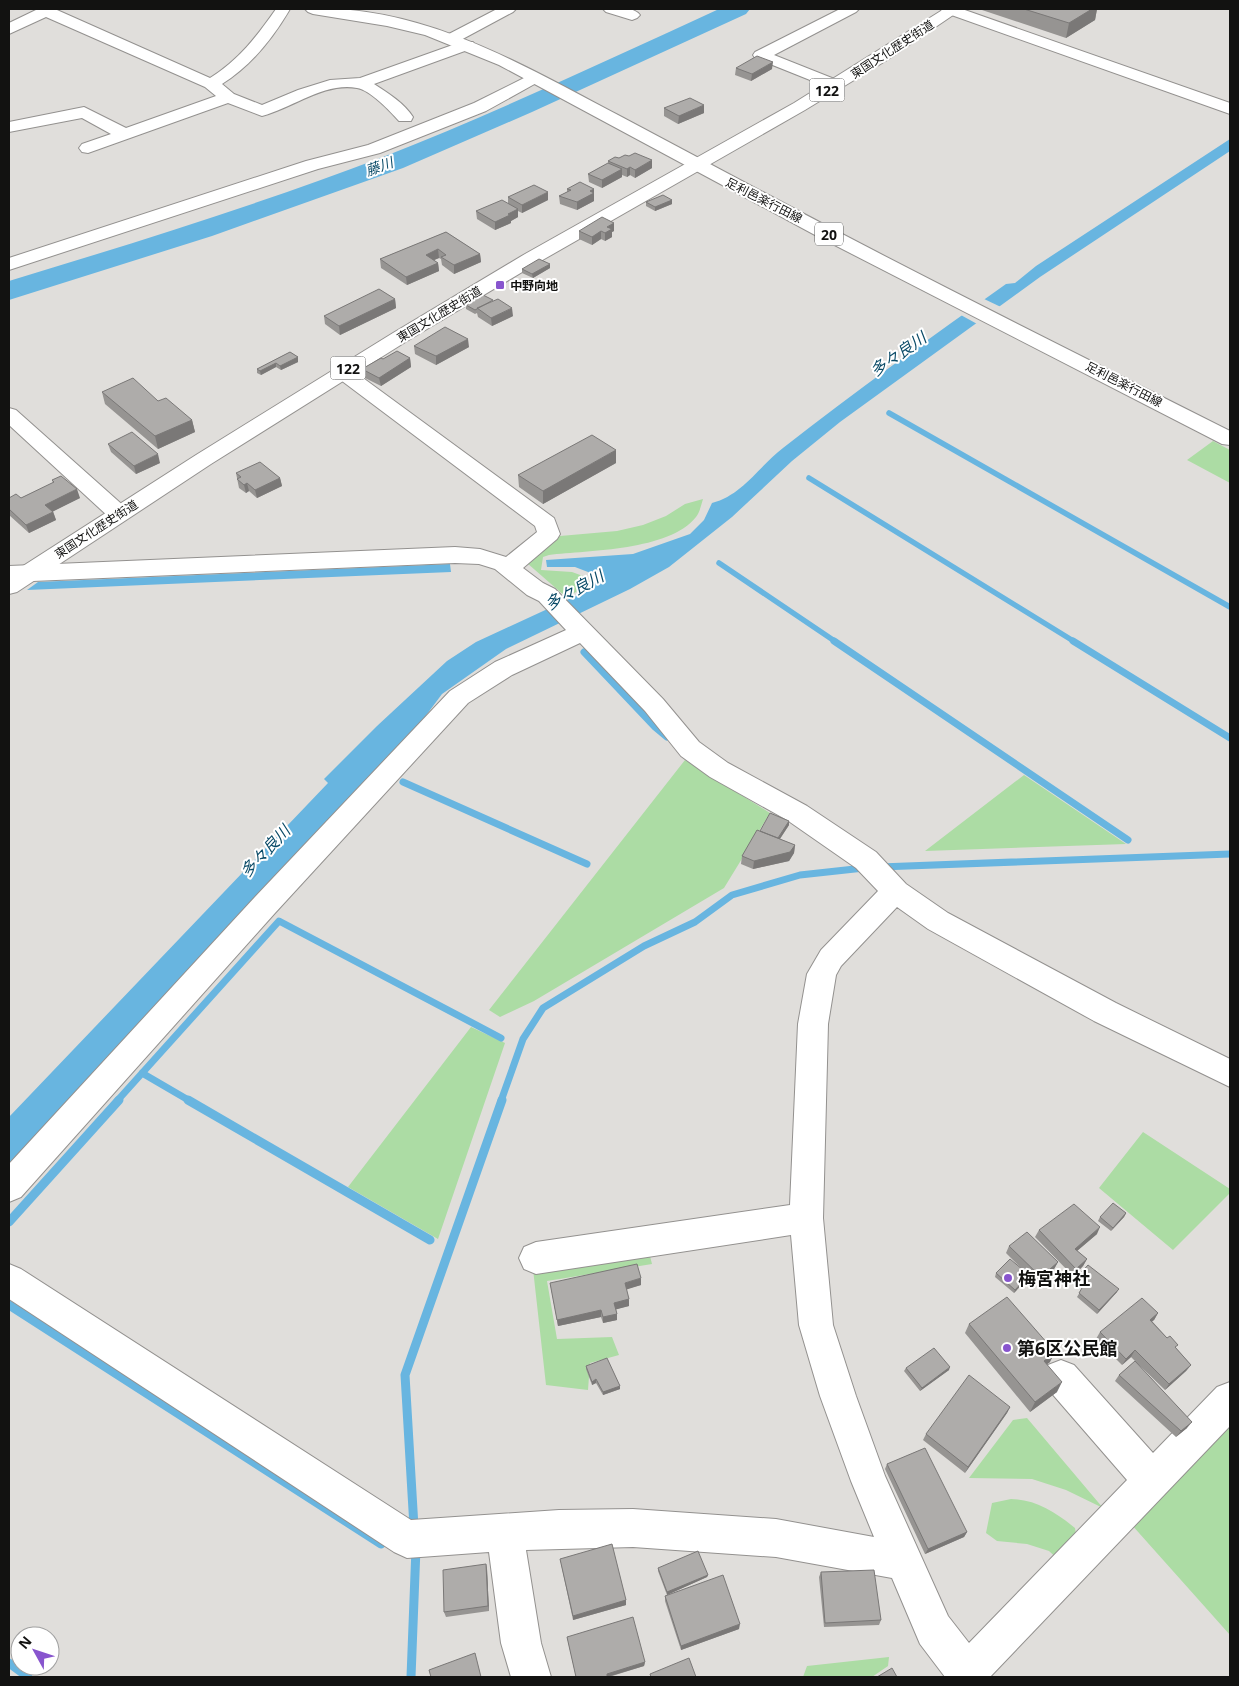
<svg xmlns="http://www.w3.org/2000/svg" width="1239" height="1686" font-family="'Noto Sans','Noto Sans JP',sans-serif">
<rect width="100%" height="100%" fill="#e0dedb"/>
<!-- green -->
<path fill="#acdca4" d="M1213 441 1230 450V483L1187 460Z
M703 499C701 505 700 512 696 517 669 551 589 550 549 555L543 557 541 570 572 572 583 576C585 588 576 593 566 597L527 563 560 536 617 531 643 525 666 516 685 504Z
M685 760 770 813 724 888 534 1001 500 1017 489 1010Z
M1024 775 1126 844 925 851Z
M471 1027 505 1043 438 1239 348 1187Z
M1143 1132 1230 1189V1193L1173 1250 1099 1188Z
M649 1252 652 1264 547 1281 557 1339 612 1337 619 1355 590 1363 588 1390 546 1385 533 1269Z
M1027 1418 1103 1508 1066 1490 1032 1479 969 1478 1013 1420Z
M1230 1422V1635L1131 1524Z
M1011 1499C1037 1500 1055 1512 1075 1528L1078 1547 1061 1562 1049 1551 1027 1544 997 1541 986 1533 992 1503Z
M889 1657 888 1666 872 1677H803L807 1666Z"/>
<!-- water -->
<path fill="#68b5e0" d="M1230 139V151L1040 277 840 422 792 461 732 517 669 567 630 589 506 649 442 694 407 741 317 842 9 1169V1117L328 783 324 779 377 726 447 661 476 642 580 594 593 582 588 572 575 567H547L546 560 633 554 690 534 704 520 712 503C743 495 759 466 783 448 856 391 931 337 1006 284L1015 283 1036 266Z
M450 564 451 572 27 590 38 582Z"/>
<!-- pier -->
<path fill="#e0dedb" d="M982 298 1003 308 979 325 959 314Z"/>
<g fill="none" stroke-linecap="round" stroke-linejoin="round">
<!-- stream-far2 -->
<path stroke="#68b5e0" stroke-width="5.5" d="M889 413 1230 607
M809 478 1075 642
M719 563 836 642"/>
<!-- stream-far1 -->
<path stroke="#68b5e0" stroke-width="7" d="M834 641 1128 840
M1073 641 1230 738
M584 652 655 727 667 737
M403 782 587 864
M880 867 1230 854
M142 1073 190 1101
M117 1101 279 921 501 1038
M501 1101 523 1039 543 1008 644 946 695 922 732 895 800 875 864 868"/>
<!-- stream -->
<path stroke="#68b5e0" stroke-width="9" d="M188 1100 430 1240
M9 1222 119 1100
M9 1305 381 1544
M414 1527 405 1375 502 1100
M9 1663 28 1677
M411 1677 416 1548"/>
<!-- river -->
<path fill="#68b5e0" fill-rule="evenodd" d="M719 9H750L746 14 532 112 403 168 212 236 9 300V281C134 243 260 204 383 157 497 112 608 60 719 9Z"/>
<defs>
<path id="minor" d="M38 9H57V10L210 78C239 60 257 36 276 9H290C273 38 251 66 222 84L234 94 262 105 298 90 330 80 360 78 461 42H473L475 45 473 48 374 84C388 93 404 103 413 117L411 121H399C390 111 370 90 357 88 324 82 293 108 262 116L228 103 88 153 82 152 79 148 82 144 111 134 82 118 9 132V122L84 107 126 128 216 96 205 87 46 17 9 34V23Z
M497 9H516L513 12 457 42H445L443 39 445 36Z
M603 9C614 8 633 6 640 15L637 18 632 20 606 12Z
M840 9H859L856 12 774 55 842 82 844 85 842 88H830L755 58 753 55 755 52Z
M940 9H962L1230 103V114L943 12Z
M534 73 540 75 542 78 540 81 486 111 380 153 318 169 9 270V258L306 161 368 145 474 103Z
M341 365 348 367 554 518 560 534 557 539 523 568 543 583 555 589 663 699 699 742 728 763 807 806 876 852 906 884 948 913 1116 1003 1230 1059V1087L1094 1021 928 929 897 907 841 966 836 975 828 1024 823 1218 833 1325 856 1396 885 1476 948 1616 969 1643 1127 1480 1048 1389 1043 1377 1048 1365 1061 1360 1074 1365 1153 1453 1217 1387 1230 1382V1426L990 1677H945L920 1644 892 1578 776 1557 633 1547 526 1550 541 1643 551 1677H511L501 1643 489 1552 407 1558 394 1552 9 1299V1264L21 1269 411 1520 559 1510 633 1509 776 1519 874 1537 851 1481 820 1396 799 1325 791 1235 536 1274 524 1269 519 1258 524 1247 536 1242 790 1205 798 1024 807 974 821 950 878 891 856 868 787 820 710 777 681 756 645 711 580 643 512 675 468 703 275 913 21 1197 9 1202V1164L255 897 450 691 495 662 566 630 539 601 527 595 495 569 479 564 455 563 9 582V566L455 547 480 549 506 557 537 532 535 526 334 375 331 371 334 367Z
M9 408 16 410 126 508 129 513 126 518 118 520 110 518 9 425Z"/>
<path id="major" d="M305 9C419 3 521 64 618 115 687 152 757 189 827 226 960 296 1096 363 1230 431V445L1222 444 815 235 499 65 425 35 387 26 313 14 308 12Z"/>
<path id="highway" d="M944 9H962L887 60 805 110 539 262 407 341 211 464 17 592 9 594V575L196 455 393 333 525 254 794 103Z"/>
</defs>
<!-- minor casing -->
<use href="#minor" stroke="#93918f" stroke-width="2"/>
<!-- major casing -->
<use href="#major" stroke="#93918f" stroke-width="2"/>
<!-- highway casing -->
<use href="#highway" stroke="#93918f" stroke-width="2"/>
<!-- minor -->
<use href="#minor" fill="#fff" fill-rule="evenodd"/>
<!-- major -->
<use href="#major" fill="#fff" fill-rule="evenodd"/>
<!-- highway -->
<use href="#highway" fill="#fff" fill-rule="evenodd"/>
</g>
<!-- wall -->
<path fill="#969492" d="M979 9H1097L1095 20 1066 38Z
M736 68 772 69 751 81 735 75Z
M664 108 704 113 678 124 664 116Z
M608 161 652 168 635 178 630 175 627 177 622 175V177L602 188 589 182 588 174 608 164Z
M567 189H594V201L577 210 560 204 559 196 567 192Z
M508 197 548 200 522 213 518 211V217L511 221V223L495 230 477 219 476 211 508 204Z
M672 200V204L655 211 646 206V202Z
M579 231H614L612 232V237L605 241 601 239 592 245 579 239Z
M446 232 480 254 481 262 454 274 442 265 441 259 439 258 434 260 438 263 439 271 407 285 381 268 380 259Z
M550 268 533 278 522 273V269Z
M395 299 396 308 340 335 325 324 324 316Z
M466 305 513 316 492 326 478 317 477 313 475 314 466 309Z
M414 346 469 347 436 365 415 354Z
M290 352 298 357V362L281 370 276 367 261 375 257 373V369Z
M410 358 411 367 381 386 363 377 362 369Z
M102 392 158 401 192 420 195 432 158 449 105 404Z
M108 444 160 463 136 474 111 452Z
M616 463 543 504 519 487 518 475Z
M236 473 280 478 282 486 257 498 249 491 246 493 239 488Z
M52 480 80 498 53 511 56 520 29 533 9 515V498H21L53 483Z
M789 821V825L780 839 795 845 794 853 789 861 753 869 741 864 742 856 760 831Z
M1126 1213 1124 1217 1111 1231 1098 1221 1100 1217Z
M1039 1230 1097 1234 1077 1251 1087 1259 1083 1266 1073 1276 1035 1237Z
M1009 1246 1058 1262 1054 1269 1037 1284 1006 1253Z
M996 1273 1027 1279 1014 1293 995 1277Z
M1077 1277 1117 1292 1097 1314 1077 1297 1083 1287 1076 1280Z
M550 1283 641 1285 626 1289 629 1306 616 1309 617 1314V1320L603 1323 601 1317 558 1326Z
M1158 1313 1154 1320 1152 1321 1191 1365 1186 1371 1165 1390 1139 1365 1187 1428 1176 1437 1115 1381 1119 1375 1135 1361 1131 1357 1122 1365 1096 1339 1100 1332Z
M969 1324 1050 1362 1047 1364 1057 1392 1030 1412 965 1333Z
M586 1366 620 1389 603 1395 596 1383 592 1385 586 1369Z
M906 1368 949 1370 920 1391 904 1371Z
M1010 1407 1007 1413 965 1473 923 1440 926 1434Z
M887 1464 967 1532 964 1537 925 1554 885 1469Z
M560 1559 626 1600V1605L573 1620Z
M486 1564 487 1569 489 1611 446 1617 444 1612Z
M658 1568 708 1575 707 1577 667 1595 658 1571Z
M821 1572 881 1620 879 1625 824 1627 819 1577Z
M665 1596 739 1629 681 1650 665 1601Z
M567 1637 645 1662 644 1666 609 1677H576Z"/>
<!-- shaded-wall -->
<path fill="#7a7877" d="M1092 9H1097L1095 20 1066 38 1069 23Z
M773 62 772 69 751 81 752 74Z
M704 105V113L678 124 679 116Z
M652 160V168L635 178V170Z
M630 167V175L627 177V169Z
M622 169V177L602 188V180Z
M594 189V201L577 210V202L590 191Z
M548 192V200L522 213V205Z
M672 200V204L655 211V207Z
M518 209V217L511 221V223L495 230V222L508 214Z
M614 223V231L612 232V237L605 241V233L607 227Z
M601 231V239L592 245V237Z
M438 249 439 258 427 263 426 255Z
M480 254 481 262 454 274V265Z
M438 263 439 271 407 285 406 277Z
M550 264V268L533 278 532 274Z
M395 299 396 308 340 335 339 326Z
M512 308 513 316 492 326 491 318Z
M468 339 469 347 436 365V356Z
M298 357V362L281 370 280 366Z
M410 358 411 367 381 386 379 378Z
M276 363V367L261 375 260 371Z
M192 420 195 432 158 449 155 436Z
M616 450V463L543 504V491Z
M158 454 160 463 136 474 134 466Z
M280 478 282 486 257 498 255 490Z
M247 483 249 491 246 493 244 485Z
M77 489 80 498 48 514 45 505Z
M53 512 56 520 29 533 26 525Z
M789 821V825L777 843 778 839Z
M795 845 794 853 789 861 753 869 754 861Z
M1126 1213 1124 1217 1111 1231 1113 1228Z
M1100 1227 1097 1234 1071 1256 1075 1249Z
M1087 1259 1083 1266 1073 1276 1076 1269Z
M1058 1262 1054 1269 1037 1284 1041 1277Z
M1029 1275 1027 1279 1014 1293 1015 1290Z
M641 1278V1285L625 1290V1283Z
M1119 1289 1117 1292 1097 1314 1099 1310Z
M629 1299V1306L614 1310V1303Z
M601 1310V1317L558 1326 557 1320Z
M1158 1313 1154 1320 1146 1326 1150 1320Z
M617 1314V1320L603 1323V1317Z
M1135 1350 1131 1357 1122 1365 1126 1359Z
M1055 1352 1050 1362 1039 1370 1044 1361Z
M1191 1365 1186 1371 1165 1390 1169 1384Z
M950 1367 949 1370 920 1391 922 1388Z
M596 1379V1383L592 1385V1382Z
M1062 1382 1057 1392 1030 1412 1035 1402Z
M620 1386V1389L603 1395V1392Z
M1010 1407 1007 1413 965 1473 968 1467Z
M1192 1422 1187 1428 1176 1437 1181 1431Z
M967 1532 964 1537 925 1554 928 1549Z
M486 1564 487 1569 489 1611 488 1606Z
M708 1575 707 1577 667 1595V1592Z
M626 1600V1605L573 1620V1616Z
M740 1624 739 1629 681 1650V1646Z
M645 1662 644 1666 607 1677V1674Z"/>
<!-- building -->
<path fill="#aeacaa" stroke="#7a7877" d="M1024 9H1092L1069 23Z
M757 56 773 62 752 74 736 68Z
M690 98 704 105 679 116 664 108Z
M635 153 652 160 635 170 630 167 627 169 608 161 615 157 619 158 625 155 629 156Z
M608 163 622 169 602 180 588 174Z
M580 182 594 189 590 191 594 193 577 202 559 196 571 190 567 189Z
M534 185 548 192 522 205 508 197Z
M663 195 672 200 655 207 646 202Z
M502 200 518 209 508 214 510 215 495 222 476 211Z
M602 217 614 223 607 227 612 229 605 233 601 231 592 237 579 231Z
M446 232 480 254 454 265 441 257 446 255 438 249 426 255 438 263 406 277 380 259Z
M539 259 550 264 532 274 522 269Z
M379 289 395 299 339 326 324 316Z
M483 295 493 300 475 310 466 305Z
M498 299 512 308 491 318 477 308Z
M445 327 468 339 436 356 414 346Z
M397 351 410 358 379 378 362 369 381 358 383 359Z
M290 352 298 357 280 366 276 363 260 371 257 369Z
M133 378 158 401 166 398 192 420 155 436 102 392Z
M132 432 158 454 134 466 108 444Z
M592 435 616 450 543 491 518 475Z
M260 462 280 478 255 490 247 483 244 485 237 479 241 477 236 473Z
M61 476 77 489 45 505 53 512 26 525 9 509V498L16 494 21 498 54 482 52 480Z
M770 813 789 821 778 838 760 831Z
M757 830 795 845 790 852 754 861 742 856Z
M1113 1203 1126 1213 1113 1228 1100 1217Z
M1074 1204 1100 1227 1075 1249 1087 1259 1076 1269 1039 1230Z
M1027 1232 1058 1262 1041 1277 1009 1246Z
M1010 1259 1029 1275 1015 1290 996 1273Z
M637 1264 641 1278 625 1283 629 1299 614 1303 617 1314 603 1317 601 1310 557 1320 550 1283Z
M1088 1265 1119 1289 1099 1310 1079 1293 1085 1283 1077 1277Z
M1007 1297 1055 1352 1044 1361 1062 1382 1035 1402 969 1324Z
M1142 1298 1158 1313 1150 1320 1167 1338 1170 1336 1178 1345 1175 1347 1191 1365 1169 1384 1135 1350 1126 1359 1100 1332Z
M934 1348 950 1367 922 1388 906 1368Z
M607 1358 620 1386 603 1392 596 1379 592 1382 586 1366Z
M1135 1361 1192 1422 1181 1431 1119 1375Z
M969 1375 1010 1407 968 1467 926 1434Z
M925 1448 967 1532 928 1549 887 1464Z
M612 1544 626 1600 573 1616 560 1559Z
M698 1551 708 1575 667 1592 658 1568Z
M486 1564 488 1606 444 1612 443 1570Z
M874 1570 881 1620 825 1623 821 1572Z
M723 1575 740 1624 681 1646 665 1596Z
M633 1617 645 1662 607 1674V1677H576L567 1637Z
M475 1653 481 1677H431L429 1670Z
M689 1658 696 1677H651L650 1674Z
M892 1668 897 1677H877Z"/>
<!-- markers -->
<g fill="#8855ce" stroke="#fff" stroke-width="2">
<rect x="495" y="280" width="10" height="10" rx="2.5"/>
<circle cx="1008" cy="1278" r="5"/>
<circle cx="1007" cy="1348" r="5"/>
</g>
<g text-anchor="middle" dominant-baseline="central" stroke-width="4" stroke-linejoin="round" paint-order="stroke">
<!-- far-street labels -->
<g font-size="12" fill="#121211" stroke="#fff">
<text transform="translate(892 49) rotate(-33)">東国文化歴史街道</text>
<text transform="translate(764 200) rotate(27)">足利邑楽行田線</text>
<text transform="translate(439 314) rotate(-31)">東国文化歴史街道</text>
<text transform="translate(1124 384) rotate(27)">足利邑楽行田線</text>
<text transform="translate(96 529) rotate(-33)">東国文化歴史街道</text>
</g>
<!-- far-poi labels -->
<g font-size="12" font-weight="bold" fill="#121211" stroke="#fff" text-anchor="start">
<text x="510" y="285">中野向地</text>
</g>
<!-- shield labels -->
<g fill="#fff" stroke="#595958" stroke-width="1">
<rect x="809.5" y="78.5" width="35" height="23" rx="4"/>
<rect x="815" y="222.5" width="28" height="23" rx="4"/>
<rect x="330.5" y="356.5" width="35" height="23" rx="4"/>
</g>
<g font-size="14" font-weight="bold" fill="#121211">
<text x="827" y="90">122</text>
<text x="829" y="234">20</text>
<text x="348" y="368">122</text>
</g>
<!-- far-water labels -->
<g font-size="14" font-style="italic" fill="#094a67" stroke="#fff">
<text transform="translate(379 166) rotate(-20)">藤川</text>
</g>
<!-- water labels -->
<g font-size="16" font-style="italic" fill="#094a67" stroke="#fff">
<text transform="translate(898 354) rotate(-35)">多々良川</text>
<text transform="translate(574 590) rotate(-29)">多々良川</text>
<text transform="translate(265 851) rotate(-47)">多々良川</text>
</g>
<!-- near-poi labels -->
<g font-size="18" font-weight="bold" fill="#121211" stroke="#fff" text-anchor="start">
<text x="1018" y="1278">梅宮神社</text>
<text x="1017" y="1348">第6区公民館</text>
</g>
</g>
<!-- border -->
<rect width="1239" height="1686" fill="none" stroke="#121211" stroke-width="20"/>
<!-- north arrow -->
<g transform="translate(35 1651) rotate(310)"><circle r="24" fill="#ffffff" stroke="#a0a0a0"/>
<path d="M0-4L9 19L0 12L-9 19Z" fill="#8855ce"/>
<text y="-8" font-size="14" font-weight="bold" text-anchor="middle" fill="#121211">N</text>
</g>
</svg>
